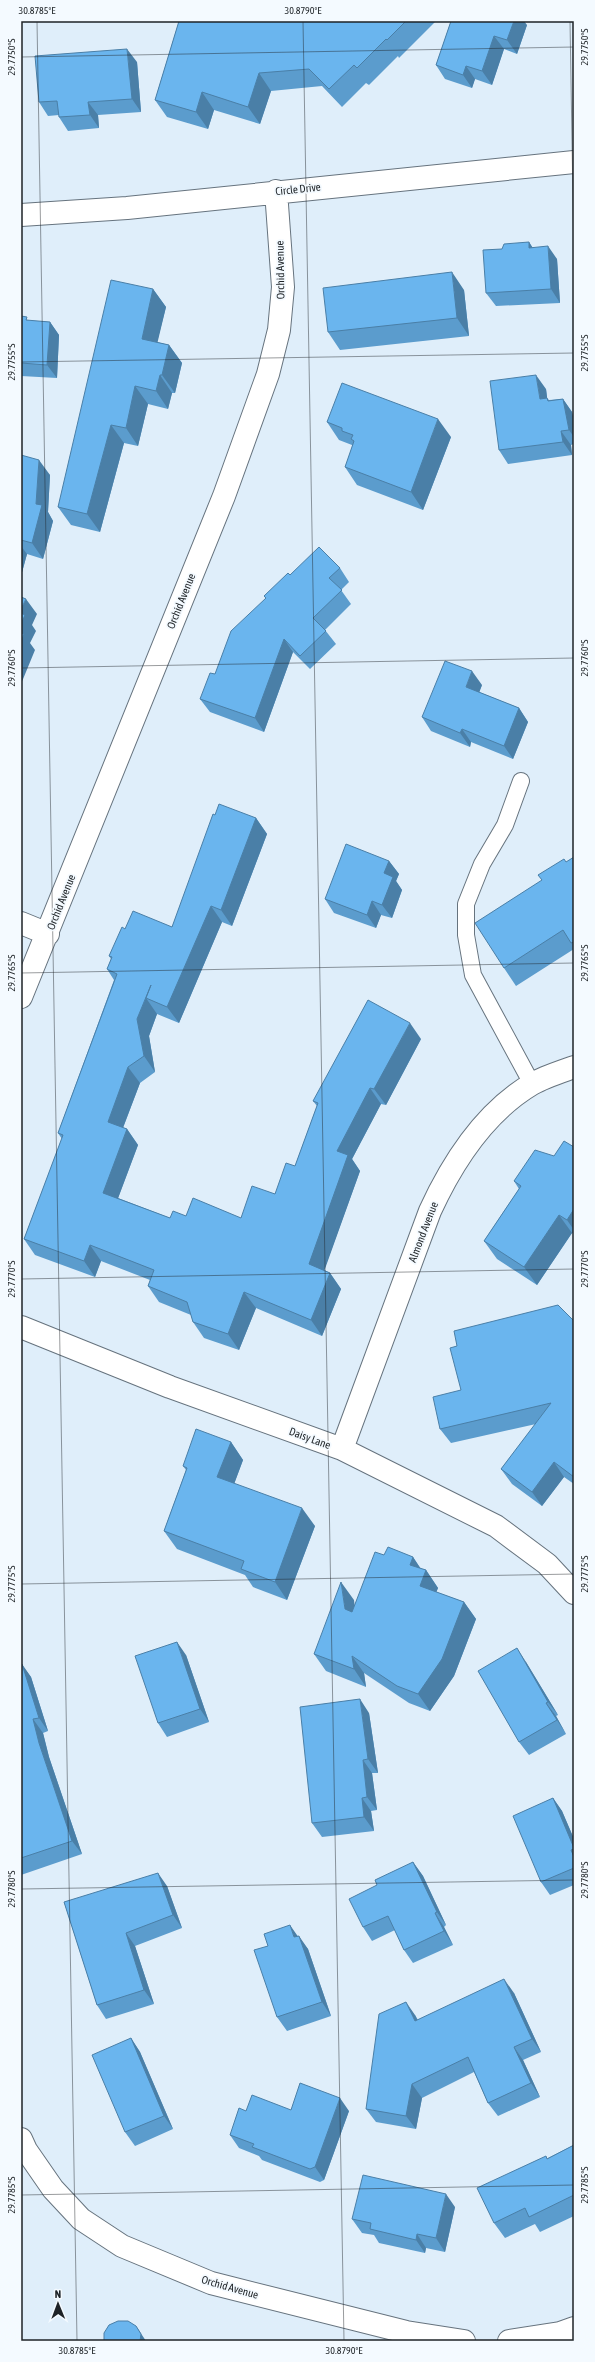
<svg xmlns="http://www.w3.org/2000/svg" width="595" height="2362" font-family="'Asap Condensed',sans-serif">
<rect width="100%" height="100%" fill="#dfeefa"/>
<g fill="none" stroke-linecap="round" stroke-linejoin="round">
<defs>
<path id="lane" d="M521 781 505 825 482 864 466 904V935L473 975 532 1084"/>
<path id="street" d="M21 215 127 208 574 162
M21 923 48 934
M21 997 224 496 268 374 279 330 283 287 276 191
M21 1327 170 1387 342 1449 496 1526 547 1564 574 1593
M342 1449 430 1211C452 1163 485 1112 532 1084 544 1077 560 1072 574 1067
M21 2139 26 2150 53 2189 81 2219 122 2246 211 2283 406 2332 464 2341
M509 2341 560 2333 574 2328"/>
</defs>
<!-- lane casing -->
<use href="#lane" stroke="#66737e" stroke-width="18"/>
<!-- street casing -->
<use href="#street" stroke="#66737e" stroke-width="24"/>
<!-- lane -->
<use href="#lane" stroke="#fff" stroke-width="16"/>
<!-- street -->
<use href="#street" stroke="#fff" stroke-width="22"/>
</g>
<!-- wall -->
<path fill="#5b9ccd" d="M179 21H436L399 58 398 56 369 85 366 83 342 107 322 86 271 91 260 124 214 110 208 129 167 117 155 100Z
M451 21 527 25 517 54 504 49 492 85 475 79 472 88 445 79 436 65Z
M137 62 141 112 98 115 99 128 68 131 59 117V115L48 116 39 102Z
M529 242 532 247 557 259 560 303 496 306 486 293 502 249Z
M153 289 166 307 157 342 169 345 182 363 175 393H172L168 409 148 404 138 446 124 443 100 532 71 525 58 507Z
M464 290 469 336 340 350 328 332Z
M21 316 29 321 50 322 59 335 57 378 21 376Z
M546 389 547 398 549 400 563 399 572 412 574 421V444L571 445 572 455 508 464 499 450Z
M327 422 451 437 423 510 357 485 345 467 353 445H352L339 440Z
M21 455 50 475 48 512 53 521 43 559 27 554 21 576Z
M340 568 349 582 341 590 351 604 325 630 336 644 310 669 293 652 264 732 210 712 200 699 215 674 266 599 264 596 290 575Z
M482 685 479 692 519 708 528 722 513 759 471 742 470 747 431 731 422 717Z
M215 815 256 818 267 834 232 926 222 922 179 1023 157 1014 149 1036 155 1072 140 1083 123 1128 127 1129 138 1145 118 1198 170 1218 186 1216 241 1218 275 1194 295 1166 317 1106 313 1101 421 1039 386 1105 381 1104 352 1159 360 1171 324 1270 330 1273 341 1289 322 1336 256 1308 239 1350 204 1338 193 1322 191 1315 159 1302 148 1286 150 1280 101 1261 95 1277 35 1255 24 1239 62 1139 58 1133 114 980 107 969 111 959 109 956 125 929 172 927Z
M574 857V949L516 986 504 968 542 880Z
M389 861 399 874 396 881 402 890 392 918 381 915 376 928 334 913 325 899Z
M574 1147V1234L572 1233 537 1285 497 1259 484 1241 519 1189 514 1181 554 1156Z
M574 1321V1484L564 1477 542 1506 512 1484 501 1469 536 1424 451 1443 440 1429 461 1390Z
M231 1442 243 1460 234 1484 315 1526 287 1600 253 1587 245 1575 177 1549 164 1531 186 1470 183 1466Z
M384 1555 413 1557 421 1569 426 1570 438 1588 436 1592 464 1602 476 1619 454 1676 430 1711 409 1703 364 1673 366 1687 326 1671 314 1654 354 1600V1606Z
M186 1655 209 1722 167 1737 158 1723Z
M526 1662 558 1715 556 1716 566 1734 529 1755 519 1742Z
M21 1664 31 1677 48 1731 43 1733 49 1757 82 1854 21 1875Z
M369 1713 378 1773H372L377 1810 371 1811 374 1831 322 1837 312 1823Z
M553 1798 562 1811 574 1839V1885L550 1895 541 1882Z
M413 1862 423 1876 446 1925 444 1927 453 1945 413 1963 404 1950 395 1930 372 1941 363 1927 377 1885Z
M167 1886 182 1928 135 1946 154 2004 106 2019 97 2005 64 1902Z
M297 1936 308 1949 331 2016 287 2031 277 2017Z
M514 1993 541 2052 523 2060 540 2097 498 2116 488 2103 474 2072 422 2098 416 2129 376 2122 366 2109 415 2015 418 2020Z
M131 2038 140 2052 173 2129 135 2146 125 2132Z
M291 2110 349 2111 324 2180 320 2182 262 2160 259 2156 239 2148 230 2135 246 2111Z
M574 2145V2216L540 2232 535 2224 505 2238 494 2223 548 2158Z
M455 2207 445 2252 426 2248 425 2253 379 2243 374 2235 362 2233 352 2219Z"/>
<!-- shaded-wall -->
<path fill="#4a7fa7" d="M514 21H524L527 25 517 54 507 40Z
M494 36 504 49 492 85 482 71Z
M127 49 137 62 141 112 132 99Z
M466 66 475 79 472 88 463 75Z
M259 73 271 91 260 124 248 107Z
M202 92 214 110 208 129 196 112Z
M88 102 98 115 99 128 90 115Z
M529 242 538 256 529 248Z
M548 246 557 259 560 303 551 289Z
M452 272 464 290 469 336 457 318Z
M153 289 166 307 154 357 142 339Z
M50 322 59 335 57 378 47 365Z
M169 345 182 363 175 393 162 375Z
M160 375 172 393 168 409 156 391Z
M536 375 546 389 549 412 540 399Z
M135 386 148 404 138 446 126 428Z
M563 399 572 412 574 421V437L569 430Z
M438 419 451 437 423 510 411 492Z
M111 425 124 443 100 532 87 514Z
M561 431 571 445 572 455 563 442Z
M39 460 50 475 48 512 53 521 43 559 32 543 36 504Z
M21 546 27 554 21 576Z
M26 599 37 614 32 625 36 631 30 643 35 650 21 684V609Z
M284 639 293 652 264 732 255 718Z
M472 671 482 685 476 701 466 687Z
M519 708 528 722 513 759 504 746Z
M462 729 471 742 470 747 460 733Z
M256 818 267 834 232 926 221 910Z
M389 861 399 874 396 881 402 890 392 918 382 905 384 873Z
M372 901 381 915 376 928 367 915Z
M211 906 222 922 179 1023 167 1007Z
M146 998 157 1014 149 1036 155 1072 144 1056 137 1019Z
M410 1023 421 1039 386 1105 374 1089Z
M128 1067 140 1083 119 1138 108 1122Z
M370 1088 381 1104 352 1159 360 1171 321 1280 309 1264 337 1151Z
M127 1129 138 1145 114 1209 103 1193Z
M574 1209V1230L567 1220Z
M559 1215 572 1233 537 1285 524 1267Z
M90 1245 101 1261 95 1277 84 1261Z
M330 1273 341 1289 322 1336 311 1320Z
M244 1292 256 1308 239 1350 228 1334Z
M231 1442 243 1460 230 1495 217 1477Z
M554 1462 564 1477 542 1506 532 1492Z
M302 1508 315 1526 287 1600 275 1582Z
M413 1557 424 1574 426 1570 438 1588 432 1603 420 1586 410 1565Z
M341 1582 354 1600 357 1626 345 1609Z
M464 1602 476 1619 454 1676 430 1711 418 1694Z
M177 1642 186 1655 209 1722 200 1709Z
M517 1648 526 1662 558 1715 548 1702Z
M352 1656 364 1673 366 1687 354 1669Z
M22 1664 31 1677 48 1731 39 1718Z
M360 1699 369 1713 378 1773 368 1759Z
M546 1703 556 1716 566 1734 557 1720Z
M33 1719 43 1733 49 1757 82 1854 72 1841 39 1743Z
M363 1760 372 1773 377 1810 367 1797Z
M362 1798 371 1811 374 1831 364 1817Z
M553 1798 562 1811 574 1839V1848Z
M413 1862 423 1876 446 1925 437 1912Z
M158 1873 167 1886 182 1928 173 1915Z
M435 1913 444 1927 453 1945 444 1931Z
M290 1925 299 1938 294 1937Z
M126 1933 135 1946 154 2004 144 1990Z
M299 1936 308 1949 331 2016 322 2002Z
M504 1979 514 1993 541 2052 532 2039Z
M406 2002 415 2015 424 2034 415 2021Z
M131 2038 140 2052 173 2129 164 2116Z
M514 2047 523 2060 540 2097 531 2083Z
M412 2084 422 2098 416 2129 406 2116Z
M340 2098 349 2111 324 2180 315 2167Z
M446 2194 455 2207 445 2252 436 2238Z
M417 2234 426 2248 425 2253 416 2240Z
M136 2326 146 2341H140Z"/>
<!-- building -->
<path fill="#6ab5ee" stroke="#4a7fa7" d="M179 21H406L387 40 386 39 357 68 354 65 329 89 309 69 259 73 248 107 202 92 196 112 155 100Z
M451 21H514L507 40 494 36 482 71 466 66 463 75 436 65Z
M127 49 132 99 88 102 90 115 59 117 57 101 39 102 35 56Z
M529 242V248L548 246 551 289 486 293 483 250 502 249 504 244Z
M452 272 457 318 328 332 323 288Z
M111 280 153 289 142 339 169 345 162 375H160L156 391 135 386 126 428 111 425 87 514 58 507Z
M21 316 27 317 26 320 50 322 47 365 21 363Z
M536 375 540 399 547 398 548 401 563 399 569 430 561 431 563 442 499 450 490 381Z
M342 383 438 419 411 492 345 467 354 441 351 439 353 435 342 431V428L327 422Z
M21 455 39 460 36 504 42 505 32 543 21 540Z
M319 547 340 568 329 578 342 590 313 618 326 631 300 656 284 639 255 718 200 699 210 673 215 674 231 631 266 598 264 596 288 573 290 575Z
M21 597 26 599 21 609Z
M21 613 25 615 21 624Z
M21 633 24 634 21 642Z
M445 661 472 671 466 687 519 708 504 746 462 729 460 733 422 717Z
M219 804 256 818 221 910 211 906 167 1007 146 998 151 985 137 1019 144 1056 128 1067 108 1122 127 1129 103 1193 170 1218 173 1211 186 1216 193 1198 241 1218 252 1186 275 1194 286 1163 295 1166 318 1103 313 1101 368 1000 410 1023 374 1089 370 1088 337 1151 348 1155 309 1264 330 1273 311 1320 244 1292 228 1334 193 1322 187 1302 148 1286 154 1270 90 1245 84 1261 24 1239 63 1135 58 1133 117 974 107 969 112 957 109 956 122 927 125 929 133 911 172 927 213 814 215 815Z
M346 844 389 861 384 873 393 877 382 905 372 901 367 915 325 899Z
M574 857V942L571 943 563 930 504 968 475 923 542 880 538 875 564 859 566 862Z
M564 1141 574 1147V1209L567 1220 559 1215 524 1267 484 1241 521 1186 514 1181 535 1150 554 1156Z
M558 1305 574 1321V1477L554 1462 532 1492 501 1469 551 1403 440 1429 433 1397 461 1390 450 1348 457 1346 454 1331Z
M196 1429 231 1442 217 1477 302 1508 275 1582 241 1569 244 1561 164 1531 187 1468 183 1466Z
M388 1547 413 1557 410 1565 426 1570 420 1586 464 1602 442 1659 418 1694 397 1686 352 1656 354 1669 314 1654 341 1582 345 1609 352 1612 375 1552 384 1555Z
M177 1642 200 1709 158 1723 135 1656Z
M517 1648 548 1702 546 1703 557 1720 519 1742 478 1671Z
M21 1664H22L39 1718 33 1719 39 1743 72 1841 21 1858Z
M360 1699 368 1759 363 1760 367 1797 362 1798 364 1817 312 1823 300 1707Z
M553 1798 574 1848V1849L571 1850 574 1857V1868L541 1882 513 1816Z
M413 1862 437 1912 435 1913 444 1931 404 1950 388 1916 363 1927 349 1899 377 1885 375 1880Z
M158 1873 173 1915 126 1933 144 1990 97 2005 64 1902Z
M290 1925 294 1937 299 1936 322 2002 277 2017 254 1950 268 1946 264 1934Z
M504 1979 532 2039 514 2047 531 2083 488 2103 468 2057 412 2084 406 2116 366 2109 379 2014 406 2002 415 2021Z
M131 2038 164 2116 125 2132 92 2055Z
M300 2083 340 2098 315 2167 310 2169 252 2147 254 2144 230 2135 239 2108 246 2111 252 2095 291 2110Z
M574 2145V2195L529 2217 525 2208 494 2223 477 2188 546 2156 547 2159Z
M363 2175 446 2194 436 2238 417 2234 416 2240 370 2229 371 2223 352 2219Z
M118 2321H128L136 2326 141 2334 140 2341H104V2333L109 2325Z"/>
<!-- ticks -->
<path fill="none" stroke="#1e2327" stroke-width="1" stroke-opacity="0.45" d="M37 21 77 2341M303 21 344 2341M570 21 574 261M21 57 574 47M21 362 574 353M21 668 574 658M21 973 574 963M21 1279 574 1269M21 1584 574 1574M21 1889 574 1880M21 2195 574 2185"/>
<g text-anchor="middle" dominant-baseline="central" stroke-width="3.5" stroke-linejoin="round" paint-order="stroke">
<!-- street labels -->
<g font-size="11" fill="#1e2327" stroke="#f4faff">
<text transform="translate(298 189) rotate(-6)">Circle Drive</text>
<text transform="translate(280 270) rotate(-91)">Orchid Avenue</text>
<text transform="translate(181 601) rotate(-68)">Orchid Avenue</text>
<text transform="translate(61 902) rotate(-68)">Orchid Avenue</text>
<text transform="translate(423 1232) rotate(-69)">Almond Avenue</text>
<text transform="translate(310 1438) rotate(20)">Daisy Lane</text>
<text transform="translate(230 2287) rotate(16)">Orchid Avenue</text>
</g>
</g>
<!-- border -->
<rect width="595" height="2362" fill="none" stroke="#f4faff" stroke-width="44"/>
<!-- north arrow -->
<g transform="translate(58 2304) rotate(359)" stroke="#f4faff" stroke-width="3" paint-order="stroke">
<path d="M0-3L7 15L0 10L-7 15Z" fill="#1e2327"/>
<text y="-6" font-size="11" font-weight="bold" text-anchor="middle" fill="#1e2327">N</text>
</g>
<rect x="22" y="22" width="551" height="2318" fill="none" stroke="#1e2327" stroke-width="1.5"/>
<g font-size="10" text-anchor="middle" fill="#1e2327">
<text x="37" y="14">30.8785°E</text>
<text x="303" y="14">30.8790°E</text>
<text transform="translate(584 47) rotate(-90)" y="4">29.7750°S</text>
<text transform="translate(11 57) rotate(-90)" y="4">29.7750°S</text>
<text transform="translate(584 353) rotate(-90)" y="4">29.7755°S</text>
<text transform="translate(11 362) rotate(-90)" y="4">29.7755°S</text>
<text transform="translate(584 658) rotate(-90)" y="4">29.7760°S</text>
<text transform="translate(11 668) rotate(-90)" y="4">29.7760°S</text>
<text transform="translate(584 963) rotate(-90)" y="4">29.7765°S</text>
<text transform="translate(11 973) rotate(-90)" y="4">29.7765°S</text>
<text transform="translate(584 1269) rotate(-90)" y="4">29.7770°S</text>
<text transform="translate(11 1279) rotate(-90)" y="4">29.7770°S</text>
<text transform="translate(584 1574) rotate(-90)" y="4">29.7775°S</text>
<text transform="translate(11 1584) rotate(-90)" y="4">29.7775°S</text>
<text transform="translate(584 1880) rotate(-90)" y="4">29.7780°S</text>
<text transform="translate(11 1889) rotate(-90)" y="4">29.7780°S</text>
<text transform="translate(584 2185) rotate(-90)" y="4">29.7785°S</text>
<text transform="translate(11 2195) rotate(-90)" y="4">29.7785°S</text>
<text x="77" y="2354">30.8785°E</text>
<text x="344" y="2354">30.8790°E</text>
</g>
</svg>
